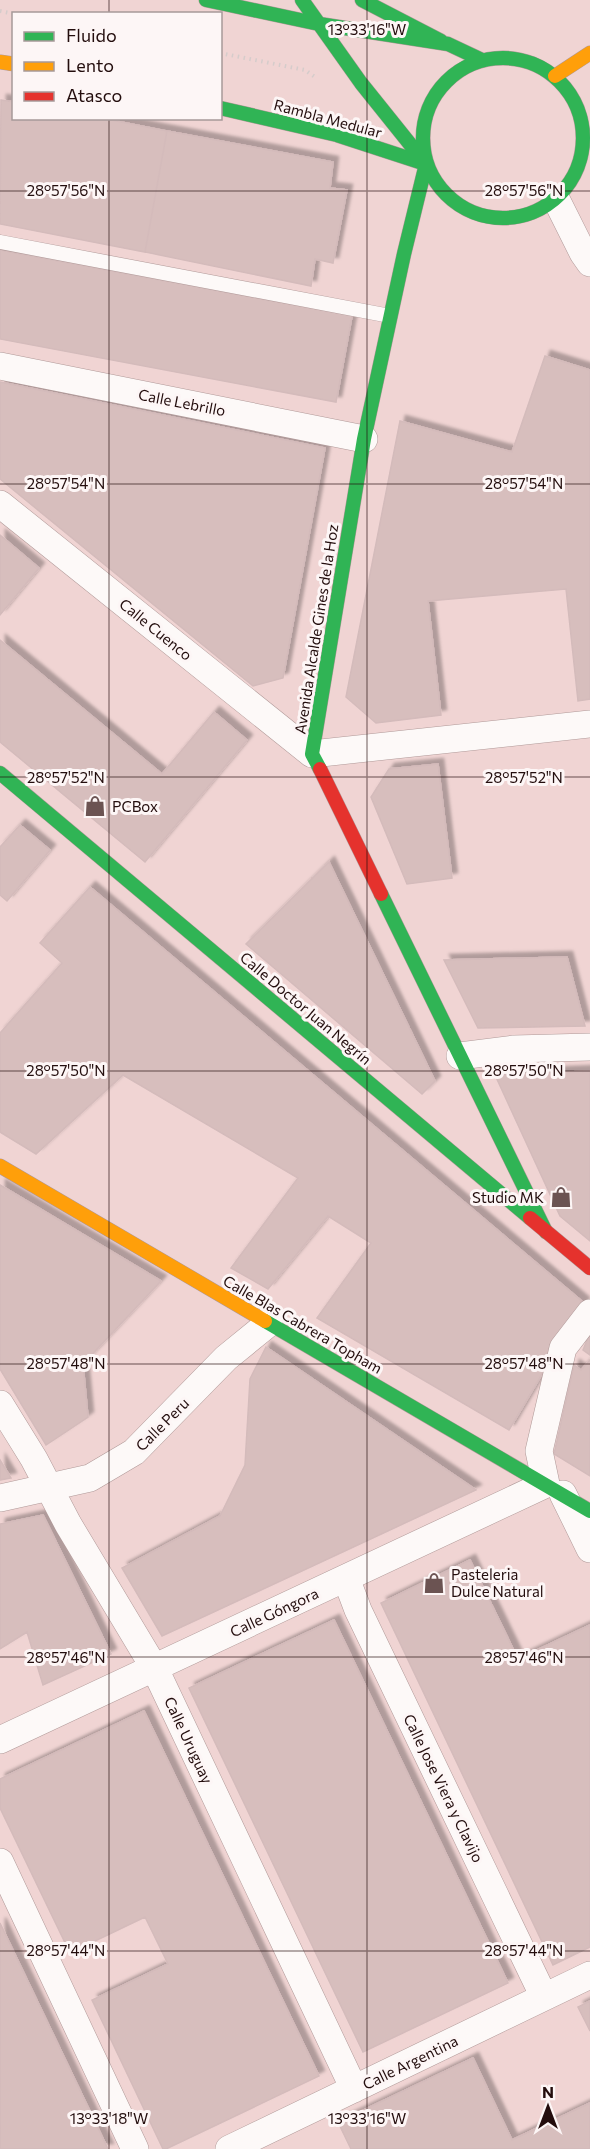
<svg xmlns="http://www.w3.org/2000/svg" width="590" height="2149" font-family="Commissioner,sans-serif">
<defs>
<filter id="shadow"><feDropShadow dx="5.5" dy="-5.5" stdDeviation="1.5" flood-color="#0004"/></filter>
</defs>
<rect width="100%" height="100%" fill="#f0d4d3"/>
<!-- building -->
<path fill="#d7bebd" stroke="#d4bbbb" stroke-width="1.5" filter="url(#shadow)" d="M1 100 14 102V118H101L167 131 145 252 0 224Z
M167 131 333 162 330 188 347 190 333 263 315 259 311 286 145 252Z
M0 250 352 316 336 402 0 339Z
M545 356 590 370V699L578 701 566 589 428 601 441 715 376 723 346 697 400 421 512 452Z
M0 382 325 448 283 678 253 686 0 479Z
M0 535 39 568 0 615Z
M0 640 162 774 214 712 247 740 145 862 0 742Z
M438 764 452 878 407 884 371 797 389 769Z
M20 825 50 850 7 901 0 895V847Z
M329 862 435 1081 422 1094 246 944Z
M90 887 584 1303 509 1430 317 1318 371 1243 328 1216 268 1289 231 1268 298 1178 123 1075 36 1154 0 1132V1033L62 963 40 943Z
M567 957 585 1026 478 1028 444 960Z
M590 1071V1241L560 1216 495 1075Z
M0 1185 161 1281 83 1364 88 1417 46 1445 0 1369Z
M590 1333V1355L583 1350Z
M266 1347 476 1490 162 1636 122 1568 220 1516 245 1465 250 1379Z
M590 1360V1476L554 1454 574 1365 581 1370Z
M0 1460 11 1478 0 1480Z
M43 1515 111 1654 43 1685 27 1632 0 1649V1524Z
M470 1560 518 1659 590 1625V1947L553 1965 381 1603Z
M334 1620 508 1983 363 2052 189 1688Z
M144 1711 319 2076 166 2149H163L92 2000 168 1964 145 1917 70 1953 0 1808V1779Z
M0 1923 108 2149H0Z
M590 2001V2031L578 2007Z
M473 2058 512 2140 590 2103V2149H351L338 2122Z"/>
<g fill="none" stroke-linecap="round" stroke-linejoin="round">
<defs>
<path id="lane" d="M0 242 390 316"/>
<path id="street" d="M556 199 583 253 590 263
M0 366 364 439
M0 504 312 754 590 724
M460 1056 514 1049 590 1047
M0 1404 34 1459 68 1524 155 1669 354 2089
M563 1494 590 1549
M0 1498 90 1478 134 1452 226 1358 269 1323
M346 1578 358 1610 544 1997
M0 1740 546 1484 539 1451 563 1348 590 1313
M0 1862 135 2149
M229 2149 590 1975"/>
<path id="fast" d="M206 0 319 24 448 44 482 60
M302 0 361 83 426 164 404 254 364 439 312 754 320 769
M362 0 441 41
M423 138a80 80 0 1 1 160 0a80 80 0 1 1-160 0Z
M220 108 337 135 426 164
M0 773 530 1218
M381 894 546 1232
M265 1321 590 1511"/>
<path id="slow" d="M0 62 14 64
M555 76 590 53
M0 1166 265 1321"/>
<path id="jam" d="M320 769 381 894
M530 1218 590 1268"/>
</defs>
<!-- lane casing -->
<use href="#lane" stroke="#b09998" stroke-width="15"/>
<!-- street casing -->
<use href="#street" stroke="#b09998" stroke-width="28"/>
<!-- fast casing -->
<use href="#fast" stroke="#b09998" stroke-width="15"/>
<!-- slow casing -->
<use href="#slow" stroke="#b09998" stroke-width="15"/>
<!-- jam casing -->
<use href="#jam" stroke="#b09998" stroke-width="15"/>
<!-- path -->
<path stroke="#d5cccb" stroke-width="4" stroke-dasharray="1.5 4.5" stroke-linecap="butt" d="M0 11 15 14
M220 53 305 70 315 77"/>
<!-- lane -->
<use href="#lane" stroke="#fdf9f8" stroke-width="14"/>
<!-- street -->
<use href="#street" stroke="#fdf9f8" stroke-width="27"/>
<!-- fast -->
<use href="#fast" stroke="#30b455" stroke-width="14"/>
<!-- slow -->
<use href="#slow" stroke="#ff9f0a" stroke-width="14"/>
<!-- jam -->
<use href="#jam" stroke="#e5322d" stroke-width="14"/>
</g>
<!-- ticks -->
<path fill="none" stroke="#230d0d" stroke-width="1.5" stroke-opacity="0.45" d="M109 0V14M367 0V2149M109 118V2149M0 191H590M0 484H590M0 777H590M0 1071H590M0 1364H590M0 1657H590M0 1951H590"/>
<!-- icons -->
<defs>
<symbol id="shop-bare" viewBox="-9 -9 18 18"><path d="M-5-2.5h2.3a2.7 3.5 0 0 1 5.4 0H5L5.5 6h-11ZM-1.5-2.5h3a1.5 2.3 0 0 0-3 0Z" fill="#6b5352" stroke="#fdf6f6" stroke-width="2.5" paint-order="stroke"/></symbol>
</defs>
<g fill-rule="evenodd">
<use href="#shop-bare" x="80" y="791" width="30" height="30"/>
<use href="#shop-bare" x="546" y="1182" width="30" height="30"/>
<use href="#shop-bare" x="419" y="1568" width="30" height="30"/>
</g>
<g text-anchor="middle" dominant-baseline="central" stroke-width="6" stroke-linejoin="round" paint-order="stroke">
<!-- street labels -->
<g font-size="15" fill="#230d0d" stroke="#fdf6f6">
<text transform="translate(328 118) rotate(15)">Rambla Medular</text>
<text transform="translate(182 402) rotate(11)">Calle Lebrillo</text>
<text transform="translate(156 629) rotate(39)">Calle Cuenco</text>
<text transform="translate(316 629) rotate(-81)">Avenida Alcalde Gines de la Hoz</text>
<text transform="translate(306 1008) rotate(40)">Calle Doctor Juan Negrín</text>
<text transform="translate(303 1324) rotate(30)">Calle Blas Cabrera Topham</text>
<text transform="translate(162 1424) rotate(-45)">Calle Peru</text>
<text transform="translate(274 1612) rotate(-25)">Calle Góngora</text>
<text transform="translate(189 1740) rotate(65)">Calle Uruguay</text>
<text transform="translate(444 1788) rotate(64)">Calle Jose Viera y Clavijo</text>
<text transform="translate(410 2062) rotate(-26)">Calle Argentina</text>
</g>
<!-- poi labels -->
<g font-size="15" fill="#230d0d" stroke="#fdf6f6" text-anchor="start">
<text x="112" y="806">PCBox</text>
<text x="544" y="1197" text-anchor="end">Studio MK</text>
<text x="451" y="1574">Pasteleria<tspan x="451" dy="17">Dulce Natural</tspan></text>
</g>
</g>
<g font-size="15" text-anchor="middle" fill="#230d0d" stroke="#fdf6f6" stroke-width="6" stroke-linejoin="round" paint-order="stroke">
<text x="367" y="35">13°33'16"W</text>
<text x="66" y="196">28°57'56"N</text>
<text x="524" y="196">28°57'56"N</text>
<text x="66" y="489">28°57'54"N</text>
<text x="524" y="489">28°57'54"N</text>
<text x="66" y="783">28°57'52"N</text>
<text x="524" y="783">28°57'52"N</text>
<text x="66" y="1076">28°57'50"N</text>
<text x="524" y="1076">28°57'50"N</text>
<text x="66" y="1369">28°57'48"N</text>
<text x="524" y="1369">28°57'48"N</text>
<text x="66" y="1663">28°57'46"N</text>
<text x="524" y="1663">28°57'46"N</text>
<text x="66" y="1956">28°57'44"N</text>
<text x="524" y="1956">28°57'44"N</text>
<text x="109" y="2124">13°33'18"W</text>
<text x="367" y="2124">13°33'16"W</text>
</g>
<!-- legend -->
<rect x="12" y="12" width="210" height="108" fill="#fdf6f6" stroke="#a69999" stroke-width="1.5"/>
<rect x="24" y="32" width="30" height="9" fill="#30b455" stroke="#a69999" stroke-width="1.5"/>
<text x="66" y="42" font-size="18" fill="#230d0d">Fluido</text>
<rect x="24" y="62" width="30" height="9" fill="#ff9f0a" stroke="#a69999" stroke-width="1.5"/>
<text x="66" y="72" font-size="18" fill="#230d0d">Lento</text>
<rect x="24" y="92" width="30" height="9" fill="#e5322d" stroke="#a69999" stroke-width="1.5"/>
<text x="66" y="102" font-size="18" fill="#230d0d">Atasco</text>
<!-- north arrow -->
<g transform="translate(548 2107)" stroke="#fdf6f6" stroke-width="4.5" paint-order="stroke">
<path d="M0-4.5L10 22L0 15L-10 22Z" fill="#230d0d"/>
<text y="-9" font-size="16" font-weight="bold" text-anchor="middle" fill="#230d0d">N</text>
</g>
</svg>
